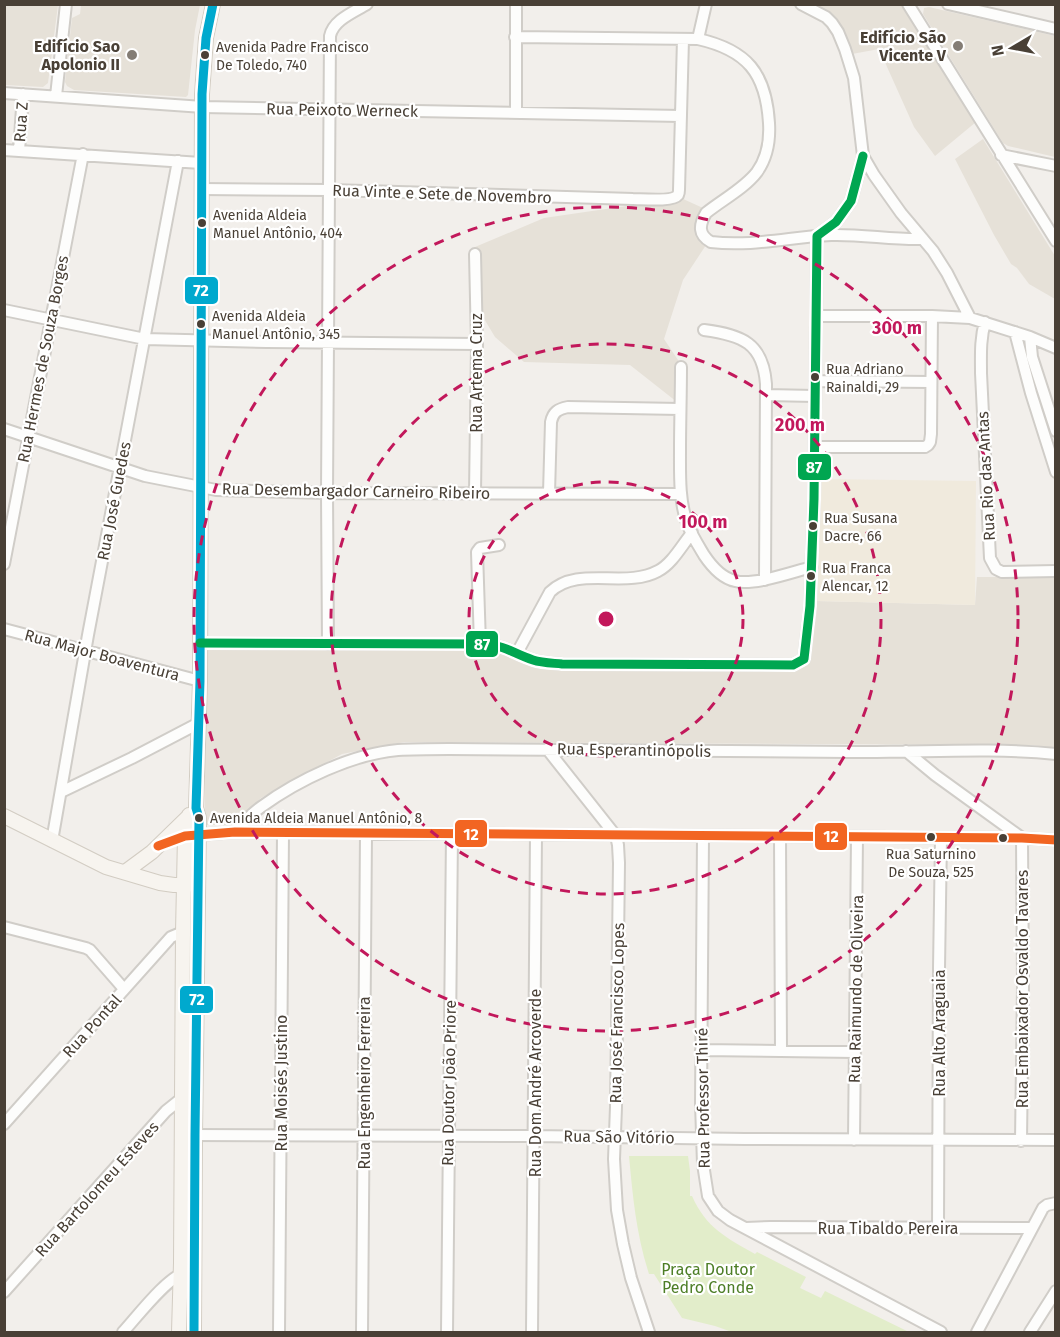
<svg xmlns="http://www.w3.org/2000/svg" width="1060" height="1337" font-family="'Fira Sans',sans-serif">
<rect width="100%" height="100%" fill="#f2efeb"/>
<!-- residential -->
<path fill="#e6e1d8" d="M4 5H58L48 83 43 87 5 85Z
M81 5H200L195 30 188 95 186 97 74 90 67 86 65 82 72 18 80 14Z
M810 5H910L976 122 935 156 914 127 879 49 852 54 840 28 829 13Z
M929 7 1055 36V157L1008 146 1003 143 923 14 924 8Z
M983 139 1055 256V299L1029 284 1017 268 1011 264 994 235 955 159Z
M681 198 703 208 697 225 710 239 683 280 664 339 678 360 677 402 630 365 524 362 495 337 477 307 475 247 544 218Z
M977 577H1055V748L1031 745 404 742 342 754 261 798 232 825H205L203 647 483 650 502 653 567 668 614 670 792 669 808 660 816 618 817 601 975 605Z"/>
<!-- education -->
<path fill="#f0eadd" d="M822 479 976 481 975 605 817 601Z"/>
<!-- green -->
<path fill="#e2edca" d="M629 1156H688L690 1171V1196H692C706 1228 727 1238 755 1254L757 1252 806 1277 800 1288 821 1298 825 1291 909 1332H732L715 1326 682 1318 654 1274H649C636 1233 633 1198 629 1156Z"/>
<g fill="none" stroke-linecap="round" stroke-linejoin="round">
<defs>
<path id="street" d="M516 4V113
M801 4 826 17 832 23 838 32 845 49 854 78 863 156 874 175 901 213 933 251 947 273 970 318
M908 4 1056 241
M948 4 1056 29
M515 37 698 39C747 50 766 73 769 123 770 139 767 158 757 172 745 188 722 200 706 213 699 225 698 235 711 242 751 247 791 237 831 235 862 234 892 240 923 239
M698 39 706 4
M4 93 203 107 681 116
M56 96 66 4
M4 150 201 163
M19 151 23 94
M1001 155 1056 166
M201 189 330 190 633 199C642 199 673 202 678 195 679 193 679 191 679 190L683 39
M4 310 145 339 267 342 477 344
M818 316H932L970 318 1030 337 1056 348
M985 322C980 339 981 356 981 373L990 558 996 569 1002 572 1056 571
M704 330C742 335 763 343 766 384L765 580
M1015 332 1031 393 1056 472
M1030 337 1032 357 1056 431
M681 367C681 395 680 422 680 450 680 474 679 500 687 523 691 534 698 545 704 555 712 567 722 578 735 581 754 586 792 572 812 567
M815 381 931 382
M766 395 815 396
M4 429 145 476 216 490 327 493 681 494
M815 447H925L928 445 930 442 931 434 932 316
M475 493 477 344 475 254
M549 493 551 422C553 412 558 409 568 407L680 409
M4 564 83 154
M4 629 200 681
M200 643 485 644C507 646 514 654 533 660 542 663 552 663 562 664L793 665 804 659 810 606 814 499 817 236 836 222 851 201 863 156
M328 644 327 493 330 36C333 20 354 12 367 4
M480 644 477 552 480 548 499 545
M517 653 550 592C578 565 625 589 658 571 672 564 682 545 692 533
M547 749 616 836 618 845 619 863 616 1107 614 1159 617 1210 623 1244 631 1278 649 1332
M906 751 935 775 1022 838 1023 986 1021 1141
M61 792 132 758 199 723
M235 832C243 823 251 814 261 807 298 780 352 754 398 750 415 749 432 749 449 749 583 749 717 751 850 752 919 753 987 747 1056 754
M199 835 235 832 1022 838 1056 840
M780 836 781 1051
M703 837 701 1103 703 1164 708 1196 718 1211 730 1220 941 1332
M52 841 88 635 178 161
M4 927 86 948 90 950 124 989
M701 1050 855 1052
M4 1124 171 937 183 932
M189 1135 534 1136 745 1139 1056 1140
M854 1140 857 837
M746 1228 771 1227 1032 1228
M938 1228 939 968 941 838
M4 1292 166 1111 181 1099 186 1098
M123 1332C136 1318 168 1276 185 1273
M279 1332 283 833
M362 1332 366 834
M447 1332 452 834
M532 1332 536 834
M977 1332 1043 1208 1047 1205 1056 1203
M1030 1332 1056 1291"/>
<path id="secondary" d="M4 816 106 867 160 883 174 885 192 884
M125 872 152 852 189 816
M179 1332 181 1263 183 932 185 836 189 815
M194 1332 195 1135 199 818 196 808 200 681 202 94 206 38 213 4"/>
</defs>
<!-- street casing -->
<use href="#street" stroke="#d0cdc8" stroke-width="14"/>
<!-- secondary casing -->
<use href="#secondary" stroke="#d2ccc2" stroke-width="16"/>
<!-- street -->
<use href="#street" stroke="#fdfdfc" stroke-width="10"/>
<!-- secondary -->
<use href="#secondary" stroke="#f7f4ef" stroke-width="14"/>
<defs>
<path id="bus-1" d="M158 846 185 836 235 832 1022 838 1056 840"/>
<path id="bus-2" d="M194 1332 195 1135 199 818 196 808 200 681 202 94 206 38 213 4"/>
<path id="bus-3" d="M200 643 485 644C507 646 514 654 533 660 542 663 552 663 562 664L793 665 804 659 810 606 814 499 817 236 836 222 851 201 863 156"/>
</defs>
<!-- bus-1 casing -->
<use href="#bus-1" stroke="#fff" stroke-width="14"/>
<!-- bus-2 casing -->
<use href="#bus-2" stroke="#fff" stroke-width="14"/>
<!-- bus-3 casing -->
<use href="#bus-3" stroke="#fff" stroke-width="14"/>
<!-- bus-1 -->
<use href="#bus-1" stroke="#f26522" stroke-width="9"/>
<!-- bus-2 -->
<use href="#bus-2" stroke="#00a9ce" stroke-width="9"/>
<!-- bus-3 -->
<use href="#bus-3" stroke="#00a651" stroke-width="9"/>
</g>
<!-- distance rings -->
<g fill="none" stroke="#c2185b" stroke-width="3" stroke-dasharray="10 8">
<circle cx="606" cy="619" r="137"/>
<circle cx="606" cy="619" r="275"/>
<circle cx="606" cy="619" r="412"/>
</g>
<!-- markers -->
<g fill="#847d75" stroke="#fff" stroke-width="2">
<circle cx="958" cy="46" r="6"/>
<circle cx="132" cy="55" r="6"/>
</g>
<g fill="#494036" stroke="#fff" stroke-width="2">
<circle cx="205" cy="55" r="5"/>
<circle cx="202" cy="223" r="5"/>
<circle cx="201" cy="324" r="5"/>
<circle cx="815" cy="377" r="5"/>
<circle cx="813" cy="526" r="5"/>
<circle cx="811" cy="576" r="5"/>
<circle cx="199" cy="818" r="5"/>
<circle cx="931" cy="837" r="5"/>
<circle cx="1003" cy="838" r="5"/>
</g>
<g text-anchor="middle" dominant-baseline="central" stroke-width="4.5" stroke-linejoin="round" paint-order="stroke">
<!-- bus labels -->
<g font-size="14" fill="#494036" stroke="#fff" text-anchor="start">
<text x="216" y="47">Avenida Padre Francisco<tspan x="216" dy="18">De Toledo, 740</tspan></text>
<text x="213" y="215">Avenida Aldeia<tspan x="213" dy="18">Manuel Antônio, 404</tspan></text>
<text x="212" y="316">Avenida Aldeia<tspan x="212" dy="18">Manuel Antônio, 345</tspan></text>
<text x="826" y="369">Rua Adriano<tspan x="826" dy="18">Rainaldi, 29</tspan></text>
<text x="824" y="518">Rua Susana<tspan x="824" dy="18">Dacre, 66</tspan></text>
<text x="822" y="568">Rua Franca<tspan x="822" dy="18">Alencar, 12</tspan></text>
<text x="210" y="818">Avenida Aldeia Manuel Antônio, 8</text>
<text x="931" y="854" text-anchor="middle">Rua Saturnino<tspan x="931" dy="18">De Souza, 525</tspan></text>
</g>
<!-- poi labels -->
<g font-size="16" font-weight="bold" fill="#494036" stroke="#fff" text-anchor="end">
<text x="946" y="37">Edifício São<tspan x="946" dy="18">Vicente V</tspan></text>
<text x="120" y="46">Edifício Sao<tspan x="120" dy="18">Apolonio II</tspan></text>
</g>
<!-- street labels -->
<g font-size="16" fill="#494036" stroke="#fff">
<text transform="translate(342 110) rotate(1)">Rua Peixoto Werneck</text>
<text transform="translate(21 122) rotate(-86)">Rua Z</text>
<text transform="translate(442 194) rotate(2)">Rua Vinte e Sete de Novembro</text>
<text transform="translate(43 359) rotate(-79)">Rua Hermes de Souza Borges</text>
<text transform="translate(476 373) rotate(-90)">Rua Artema Cruz</text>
<text transform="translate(986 476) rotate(-93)">Rua Rio das Antas</text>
<text transform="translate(356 491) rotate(1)">Rua Desembargador Carneiro Ribeiro</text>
<text transform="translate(114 501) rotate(-79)">Rua José Guedes</text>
<text transform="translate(102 655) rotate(15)">Rua Major Boaventura</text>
<text transform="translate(634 750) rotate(1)">Rua Esperantinópolis</text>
<text transform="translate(856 989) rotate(-89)">Rua Raimundo de Oliveira</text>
<text transform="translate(1022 989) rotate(-90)">Rua Embaixador Osvaldo Tavares</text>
<text transform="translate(617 1013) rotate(-89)">Rua José Francisco Lopes</text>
<text transform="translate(92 1026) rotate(-48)">Rua Pontal</text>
<text transform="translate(939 1033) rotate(-90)">Rua Alto Araguaia</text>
<text transform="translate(281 1083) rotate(-90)">Rua Moisés Justino</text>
<text transform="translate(364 1083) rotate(-90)">Rua Engenheiro Ferreira</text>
<text transform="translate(449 1083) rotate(-89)">Rua Doutor João Priore</text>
<text transform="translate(535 1083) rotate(-90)">Rua Dom André Arcoverde</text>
<text transform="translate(703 1098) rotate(-91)">Rua Professor Thiré</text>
<text transform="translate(619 1137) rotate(1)">Rua São Vitório</text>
<text transform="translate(97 1189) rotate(-48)">Rua Bartolomeu Esteves</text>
<text x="888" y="1228">Rua Tibaldo Pereira</text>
</g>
<!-- park labels -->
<g font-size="16" fill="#4d7e26" stroke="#fff">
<text x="708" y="1269">Praça Doutor<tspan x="708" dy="18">Pedro Conde</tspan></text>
</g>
</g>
<circle cx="606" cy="619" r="9" fill="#c2185b" stroke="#fff" stroke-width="3"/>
<g font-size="18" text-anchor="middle" font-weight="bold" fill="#c2185b" stroke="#fff" stroke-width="4.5" stroke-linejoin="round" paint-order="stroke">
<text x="897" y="334">300 m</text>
<text x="800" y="431">200 m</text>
<text x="703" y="528">100 m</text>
</g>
<g stroke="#fff" stroke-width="2">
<rect x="184" y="276" width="35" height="29" rx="6" fill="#00a9ce"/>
<rect x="797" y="453" width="35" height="28" rx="6" fill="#00a651"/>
<rect x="465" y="630" width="34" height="28" rx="6" fill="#00a651"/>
<rect x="454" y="819" width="34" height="29" rx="6" fill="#f26522"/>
<rect x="814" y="822" width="34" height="29" rx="6" fill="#f26522"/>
<rect x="179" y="985" width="35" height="29" rx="6" fill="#00a9ce"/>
</g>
<g font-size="16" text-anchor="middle" font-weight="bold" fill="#fff">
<text x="201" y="296">72</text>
<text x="814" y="473">87</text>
<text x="482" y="650">87</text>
<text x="471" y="840">12</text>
<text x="831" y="842">12</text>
<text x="197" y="1005">72</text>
</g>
<!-- border -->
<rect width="1060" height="1337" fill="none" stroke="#494036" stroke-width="12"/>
<!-- north arrow -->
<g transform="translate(1012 48) rotate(260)" stroke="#ffffff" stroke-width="4.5" paint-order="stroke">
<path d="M0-4.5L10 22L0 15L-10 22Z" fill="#494036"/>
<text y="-9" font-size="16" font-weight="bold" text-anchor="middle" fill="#494036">N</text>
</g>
</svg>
